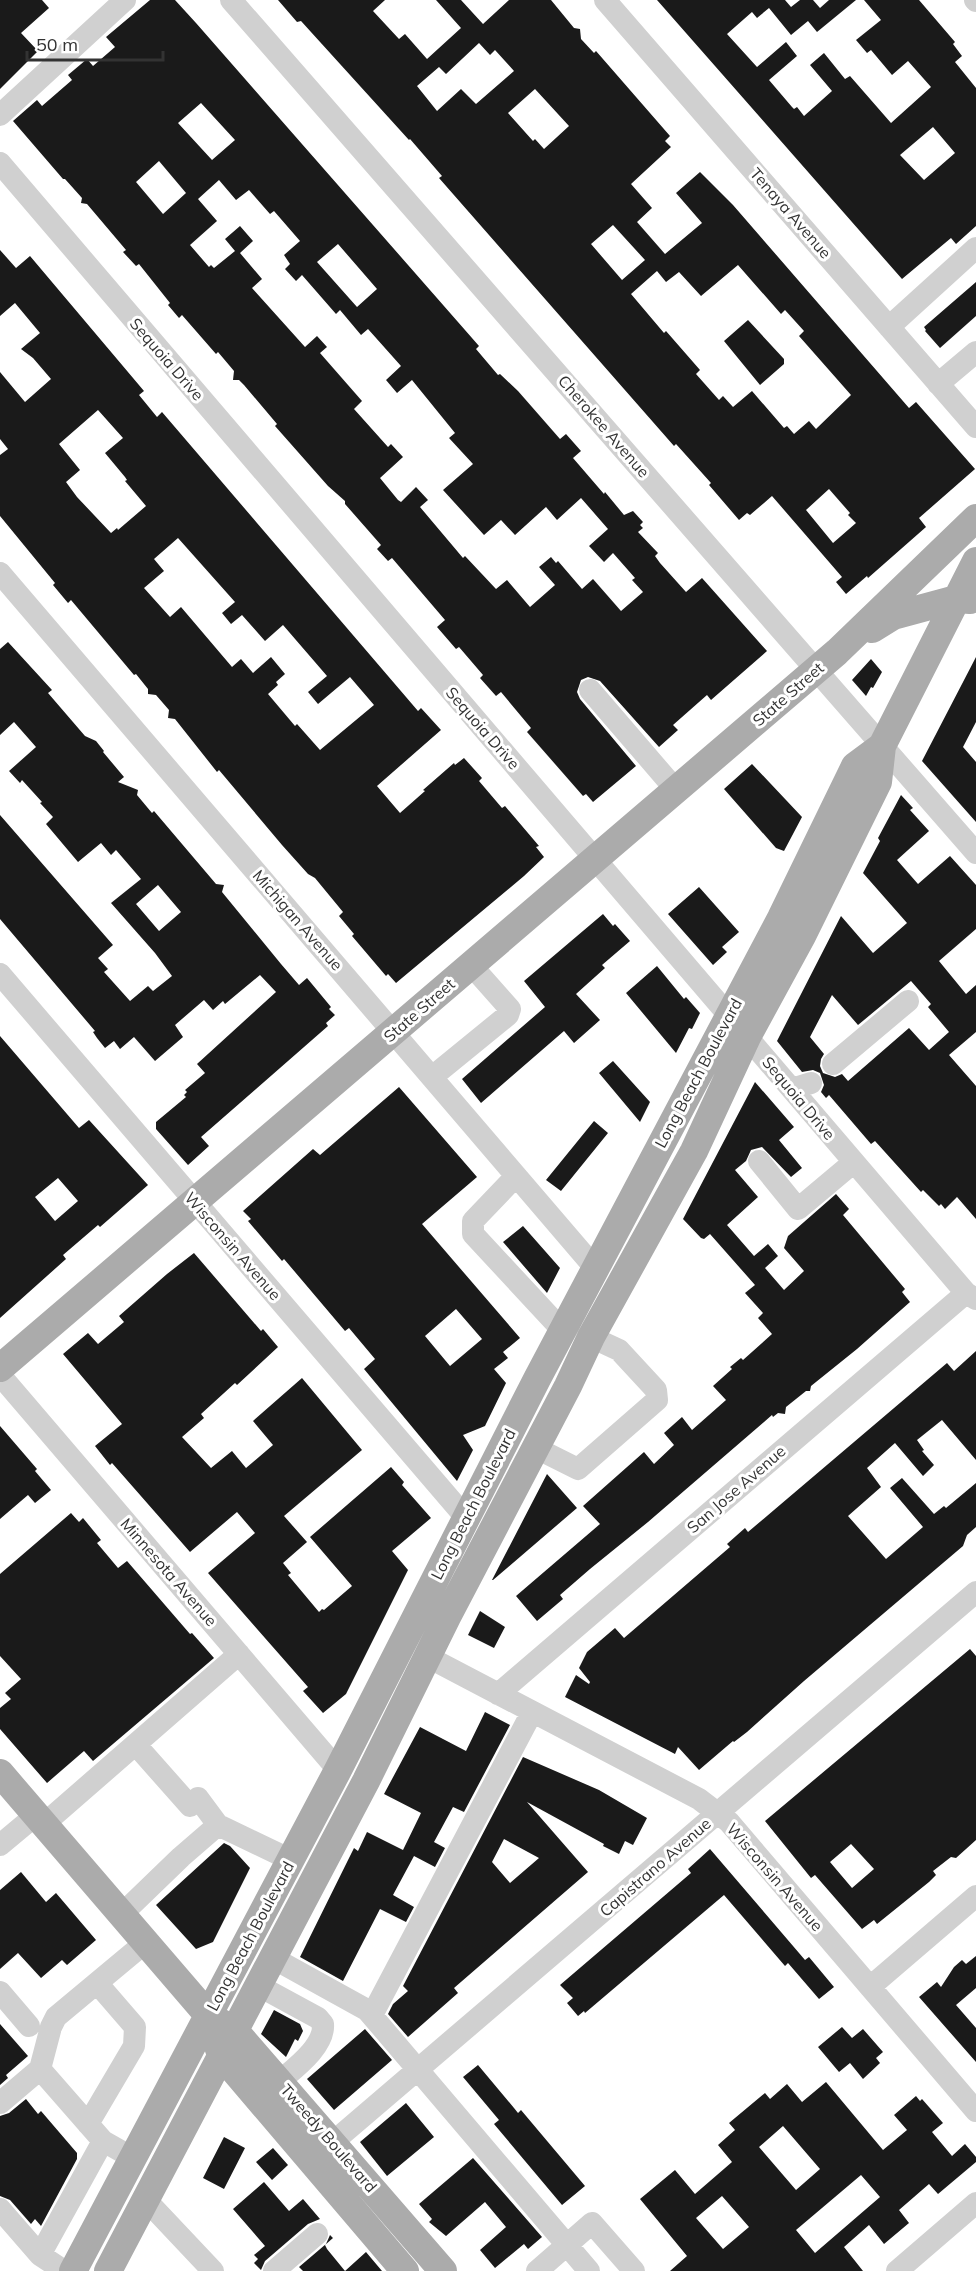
<svg xmlns="http://www.w3.org/2000/svg" width="976" height="2271" font-family="Mulish,sans-serif">
<rect width="100%" height="100%" fill="#fff"/>
<!-- building -->
<path fill="#1a1a1a" fill-rule="evenodd" d="M0 0H42L49 8 21 33 38 51 0 89Z
M150 0H175L196 23 479 346 476 349 498 375 500 374 518 391 560 439 566 434 581 451 573 458 604 494 605 492 624 515 633 511 643 522 640 525 643 528 638 532 658 553 655 556 660 563 686 592 702 578 767 651 711 700 707 695 673 725 678 730 659 747 600 681 588 677 581 680 577 692 580 699 636 766 593 802 586 794 583 796 527 732 531 728 501 692 496 696 480 678 483 675 459 647 456 649 437 627 445 620 392 558 388 561 377 549 381 545 345 504V501L328 486 275 426 277 424 244 385 239 380H233L234 371 218 352 216 354 182 315 179 318 168 305 170 303 139 264 136 266 123 252 126 250 87 204 81 203 82 198 65 179H63L13 121 37 100 42 106 72 80 68 75 87 59 93 66 115 47 106 37ZM201 103 235 140 212 160 178 123ZM159 161 186 193 163 214 136 182ZM219 180 236 200 249 190 270 214 274 211 300 241 284 255 290 264 285 269 296 281 302 275 336 314 340 310 361 335 368 329 401 366 386 380 397 393 412 380 455 433 449 438 473 464 443 490 484 535 501 520 515 535 546 507 557 520 581 498 608 529 589 546 604 562 613 553 635 578 632 580 643 592 621 611 593 579 582 589 558 561 556 563 551 557 539 567 555 585 530 607 507 580 496 589 465 556 463 558 420 507 428 500 416 487 401 502 398 500 380 478 403 457 391 444 388 447 354 409 362 401 320 353 327 347 317 336 305 347 252 288 262 279 240 253 253 241 240 226 225 239 235 251 214 268 211 265 209 267 190 245 217 221 198 199ZM338 244 377 289 357 307 317 262Z
M278 0H385L373 11 399 39 405 34 427 59 461 28 436 0H461L483 24 509 0H551L574 28 580 29 581 39 594 53 596 51 670 136 665 141 671 147 631 184 652 208 637 222 665 254 702 223 676 193 700 172 733 205 909 408 916 402 975 469 919 518 926 527 868 578 867 576 846 594 836 582 842 577 772 496 750 515 747 513 739 520 709 485 711 483 676 444 674 446 439 178 442 176 410 139 409 140 301 21 297 22ZM479 43 490 55 495 50 514 71 476 104 461 89 437 111 417 86 439 67 446 74ZM535 89 569 126 544 149 535 139 533 141 508 113ZM613 225 645 260 622 280 591 244ZM738 265 781 314 785 310 804 331 799 336 851 395 816 429 809 421 794 434 787 426 784 428 752 391 733 407 723 396 719 400 696 374 700 370 666 331 664 333 631 294 657 271 666 282 679 272 701 296ZM829 489 850 513 848 515 856 523 833 543 806 510Z
M657 0H785L791 7 800 0H813L820 8 829 0H856L817 32 808 21 791 35 769 8 757 18 752 12 727 34 757 67 786 42 797 56 769 80 792 107 794 109 797 107 804 116 832 91 810 65 824 53 845 79 850 76 891 123 931 87 908 61 892 75 871 50 867 53 856 40 881 20 864 0H919L955 42 953 44 962 56 955 62 976 88V226L956 244 951 238 902 279ZM933 127 955 153 924 180 900 155Z
M0 250 16 268 30 256 144 391 139 395 157 417 162 412 418 711 421 708 441 730 377 786 400 813 425 791 423 790 454 763 455 765 464 758 482 778 479 781 502 808 505 806 539 846 536 847 544 857 524 876 396 983 388 974 386 976 352 936 354 934 339 916 343 912 315 878 308 874 282 845 219 770 217 772 175 719 168 718 169 710 156 695 148 694V689L136 674 134 675 71 600 68 603 53 585 55 583 0 516V455L8 449 0 439V372L25 402 51 379 33 358 21 349 40 333 15 303 0 316ZM98 410 123 438 105 453 125 477 127 480 125 481 146 506 118 530 117 528 111 533 77 497 66 482 80 470 59 444ZM178 538 235 602 222 613 231 624 242 615 265 641 283 625 327 676 308 692 318 704 350 677 374 705 320 750 297 724 295 726 268 694 278 685 276 682 285 674 271 657 253 673 241 659 232 667 181 607 170 617 144 588 164 571 154 559Z
M976 282V316L940 348 925 331 926 330 924 327Z
M748 320 784 359V364L760 385 724 341Z
M8 642 52 690 48 693 85 736 96 741 104 751 103 752 124 777 118 782 138 790 137 795 152 813 154 811 216 884 224 885 222 892 281 964 299 985 307 978 331 1007 329 1009 335 1015 326 1023 328 1026 201 1137 209 1146 188 1165 156 1129V1122L186 1097 184 1095 187 1092 185 1090 205 1073 197 1064 276 992 260 975 225 1004 223 1001 213 1010 204 1000 175 1025 183 1037 155 1061 134 1037 120 1049 114 1041 105 1048 97 1038 93 1032 95 1031 0 919V815L113 945 98 958 108 969 104 972 130 1001 148 986 153 991 172 976 155 953 111 903 141 879 116 850 111 855 101 843 78 862 46 824 53 817 40 803 42 802 22 780 20 783 9 771 36 747 14 722 0 735V649ZM158 885 181 912 159 931 136 904Z
M976 657V722L963 747 976 762V822L922 761Z
M871 659 882 672 873 688 871 687 866 696 852 680Z
M752 764 802 817 784 851 776 848 724 789Z
M901 795 913 808 910 810 929 831 897 860 918 884 950 856 976 885V929L939 961 966 994 976 985V1032L949 1055 976 1086V1219L957 1197 945 1209 941 1204 939 1206 923 1190 921 1192 875 1141 871 1144 829 1095 826 1098 821 1092 824 1085 820 1073 813 1070 802 1072 777 1041 841 916 873 953 907 923 863 873 880 841 878 838ZM911 981 931 1004 928 1007 949 1032 929 1050 909 1028 848 1081 842 1074 835 1077 823 1073 820 1066 821 1059 824 1054 810 1037 832 995 858 1025Z
M699 887 739 932 722 947 727 952 713 965 668 914Z
M603 914 613 926 615 924 630 941 602 965 605 968 576 994 600 1020 574 1043 564 1031 481 1103 462 1079 545 1007 524 981Z
M657 966 684 999 686 997 700 1013 692 1029 689 1028 676 1053 626 993Z
M0 1036 79 1128 89 1120 148 1185 100 1227 98 1225 63 1255 66 1259 0 1318ZM58 1178 78 1201 55 1221 35 1197Z
M613 1061 650 1102 640 1122 599 1073Z
M755 1082 794 1127 779 1140 802 1168 791 1177 762 1147 751 1150 746 1161 735 1170 758 1197 727 1225 754 1256 768 1244 778 1256 765 1268 784 1290 804 1271 784 1248 788 1236 836 1194 849 1209 843 1215 905 1289 902 1292 910 1302 857 1349 811 1386 810 1391H806L786 1407 785 1414 778 1413 773 1417 772 1415 648 1522 590 1569 560 1595 563 1599 537 1621 516 1596 600 1524 583 1506 644 1452 654 1464 674 1445 664 1433 682 1417 692 1430 726 1400 713 1386 732 1369 730 1367 741 1358 743 1360 772 1334 758 1318 763 1313 745 1293 755 1285 710 1234 704 1239 701 1238 683 1219Z
M399 1087 477 1177 422 1224 520 1338 503 1352 508 1358 494 1369 506 1383 485 1426 463 1435 473 1450 457 1481 364 1369 375 1359 349 1328 345 1331 284 1259 282 1261 248 1221 251 1219 243 1211 313 1149 320 1155ZM456 1309 482 1339 450 1366 425 1336Z
M594 1121 608 1133 561 1191 546 1180Z
M523 1226 560 1268 547 1293 503 1242Z
M194 1253 261 1331 263 1329 278 1347 237 1385 235 1383 201 1414 204 1418 182 1437 211 1468 232 1451 246 1468 273 1445 253 1421 302 1378 362 1450 284 1516 307 1542 283 1563 291 1573 288 1575 319 1612 322 1609 324 1610 352 1586 310 1537 391 1467 404 1482 402 1485 431 1518 392 1551 408 1570 346 1694 323 1713 303 1691 308 1687 208 1573 255 1533 237 1512 190 1552 112 1463 110 1465 95 1446 122 1424 63 1354 88 1333 98 1344 124 1322 119 1316 167 1274Z
M976 1351V1460L942 1420 917 1440 924 1450 922 1451 934 1465 923 1476 895 1443 867 1468 881 1487 848 1516 886 1559 923 1527 890 1488 902 1478 934 1514 944 1506 946 1508 976 1483V1527L967 1535 963 1546 804 1681 747 1732 734 1742 733 1741 699 1770 678 1747 675 1754 565 1697 576 1675 589 1684 590 1682 579 1668 587 1652 615 1628 624 1638 730 1547 727 1544 745 1528 748 1532 774 1510 947 1363 954 1371Z
M0 1426 37 1469 35 1471 51 1490 35 1503 28 1495 0 1519Z
M547 1474 577 1508 493 1580H492Z
M71 1513 79 1522 83 1518 101 1540 97 1543 118 1568 127 1561 190 1634 192 1633 214 1658 93 1761 84 1751 47 1783 0 1729V1708L11 1699 5 1693 21 1679 0 1656V1574Z
M480 1611 505 1627 494 1648 468 1635Z
M970 1649 976 1656V1840L956 1858 951 1857 933 1871 936 1875 929 1882 877 1924 874 1920 862 1929 815 1875 811 1878 765 1821ZM851 1844 874 1869 852 1888 830 1862Z
M485 1712 510 1725 464 1812 453 1807 434 1842 445 1848 435 1867 414 1856 393 1895 414 1907 406 1922 380 1909 343 1981 300 1957 354 1848 358 1851 367 1832 403 1850 421 1813 384 1794 420 1727 466 1751Z
M523 1757 599 1790 647 1818 633 1845 625 1841 619 1854 603 1846 604 1844 527 1802 588 1872 454 1988 458 1993 408 2037 388 2014 393 2004 408 1991 403 1986ZM504 1839 539 1858 510 1883 492 1862Z
M224 1843 230 1846 250 1868 213 1942 196 1949 156 1905Z
M710 1849 805 1960 809 1957 834 1987 819 1999 788 1963 785 1966 724 1895 585 2013 584 2011 578 2016 567 2003 573 1998 560 1985 691 1873 688 1869Z
M21 1872 46 1902 56 1893 96 1940 67 1965 62 1960 41 1978 18 1953 0 1969V1890Z
M976 1956V1988L956 2005 976 2028V2062L919 1997 937 1982 941 1987 954 1967 962 1960 966 1964Z
M274 2010 300 2024 303 2031 298 2041 295 2039 286 2057 261 2034Z
M0 2024 28 2056 6 2075 8 2078 0 2085Z
M842 2027 852 2038 863 2029 883 2052 876 2058 880 2063 863 2079 850 2063 839 2072 818 2047Z
M365 2029 392 2060 334 2110 307 2079Z
M478 2065 514 2108 518 2113 521 2110 585 2186 562 2205 494 2124 499 2120 463 2077Z
M826 2082 883 2150 907 2130 894 2115 916 2096 920 2101 922 2099 943 2123 932 2132 952 2156 965 2144 976 2157V2162L938 2194 929 2184 899 2210 909 2223 884 2244 869 2225 844 2247 863 2271H670L687 2256 640 2199 675 2170 695 2194 732 2162 718 2145 735 2130 729 2123 765 2093 770 2099 787 2084 802 2102ZM783 2126 820 2169 796 2190 759 2147ZM861 2175 880 2197 815 2253 796 2230ZM722 2196 749 2227 723 2249 696 2218Z
M26 2099 38 2114 41 2111 77 2153V2159L41 2226 35 2219 31 2224 10 2200 0 2196V2116L9 2113Z
M406 2103 434 2137 387 2176 360 2142Z
M224 2137 245 2148 224 2189 203 2178Z
M273 2148 288 2165 272 2180 256 2162Z
M473 2158 542 2237 528 2249 524 2244 495 2268 480 2250 506 2227 485 2202 446 2236 429 2222 432 2219 419 2204Z
M264 2182 289 2211 303 2199 320 2219 308 2224 265 2261 261 2270 254 2263 258 2259 254 2255 265 2246 233 2209Z
M330 2235 333 2238 325 2245 327 2249 345 2271 366 2252 382 2271H303L299 2267 326 2244Z"/>
<g fill="none" stroke-linecap="round" stroke-linejoin="round">
<!-- minor -->
<path stroke="#d0d0d0" stroke-width="22" d="M231 0 976 853
M605 0 976 427
M975 0 976 1
M0 115 125 0
M0 163 966 1293 976 1299
M889 327 976 248
M938 384 976 352
M0 573 595 1268
M590 690 676 790
M0 974 467 1519
M833 1064 908 1001
M432 1077 508 1015 510 1009 471 965
M792 1089 811 1083
M759 1161 798 1209 854 1162
M516 1176 473 1221V1234L563 1331
M0 1375 338 1770
M536 1448 578 1469 657 1400 656 1390 619 1350 591 1337
M428 1657 699 1799 729 1822 976 2111
M498 1694 966 1293
M136 1745 190 1806 198 1798 218 1825
M44 1824 239 1654
M0 1845 36 1815
M122 1914 181 1857 218 1825 291 1860
M273 1958 367 2010 589 2271
M259 1986 318 2018 323 2024C325 2046 295 2068 280 2081
M870 1987 976 1896
M0 1992 29 2026
M372 2015 532 1712
M40 2069 103 2141 133 2158
M0 2103 40 2069 51 2027 56 2017 146 1942
M88 2124 134 2046 135 2027 97 1983
M333 2142 976 1592
M146 2200 213 2271
M0 2209 40 2255 64 2271
M40 2255 103 2141
M274 2271 317 2234
M537 2271 592 2223 634 2271
M897 2271 976 2203"/>
<!-- major -->
<path stroke="#ababab" stroke-width="28" d="M872 629 893 616 956 599 970 600
M0 1368 837 652 976 518
M0 1773 208 2015 235 2031 443 2271
M216 2040 221 2055 405 2271
M73 2271 338 1770 537 1379 781 918 855 766 882 746
M108 2271 366 1781 447 1617 568 1386 591 1337 694 1151 747 1037 802 936 878 782 882 746 976 561"/>
</g>
<g text-anchor="middle" dominant-baseline="central" stroke-width="6" stroke-linejoin="round" paint-order="stroke">
<!-- street labels -->
<g font-size="16" fill="#333" stroke="#fff">
<text transform="translate(791 213) rotate(49)">Tenaya Avenue</text>
<text transform="translate(167 359) rotate(49)">Sequoia Drive</text>
<text transform="translate(604 426) rotate(49)">Cherokee Avenue</text>
<text transform="translate(788 694) rotate(-41)">State Street</text>
<text transform="translate(483 728) rotate(49)">Sequoia Drive</text>
<text transform="translate(298 920) rotate(49)">Michigan Avenue</text>
<text transform="translate(419 1010) rotate(-41)">State Street</text>
<text transform="translate(698 1073) rotate(-62)">Long Beach Boulevard</text>
<text transform="translate(799 1098) rotate(50)">Sequoia Drive</text>
<text transform="translate(233 1246) rotate(49)">Wisconsin Avenue</text>
<text transform="translate(736 1489) rotate(-41)">San Jose Avenue</text>
<text transform="translate(473 1504) rotate(-63)">Long Beach Boulevard</text>
<text transform="translate(169 1572) rotate(49)">Minnesota Avenue</text>
<text transform="translate(655 1867) rotate(-41)">Capistrano Avenue</text>
<text transform="translate(775 1877) rotate(49)">Wisconsin Avenue</text>
<text transform="translate(250 1936) rotate(-62)">Long Beach Boulevard</text>
<text transform="translate(329 2138) rotate(49)">Tweedy Boulevard</text>
</g>
</g>
<!-- scale -->
<path d="M27 51v9h136v-9" fill="none" stroke="#333333" stroke-width="3"/>
<text x="36" y="51" font-size="18" fill="#333333" stroke="#ffffff" stroke-width="4.5" paint-order="stroke">50 m</text>
</svg>
